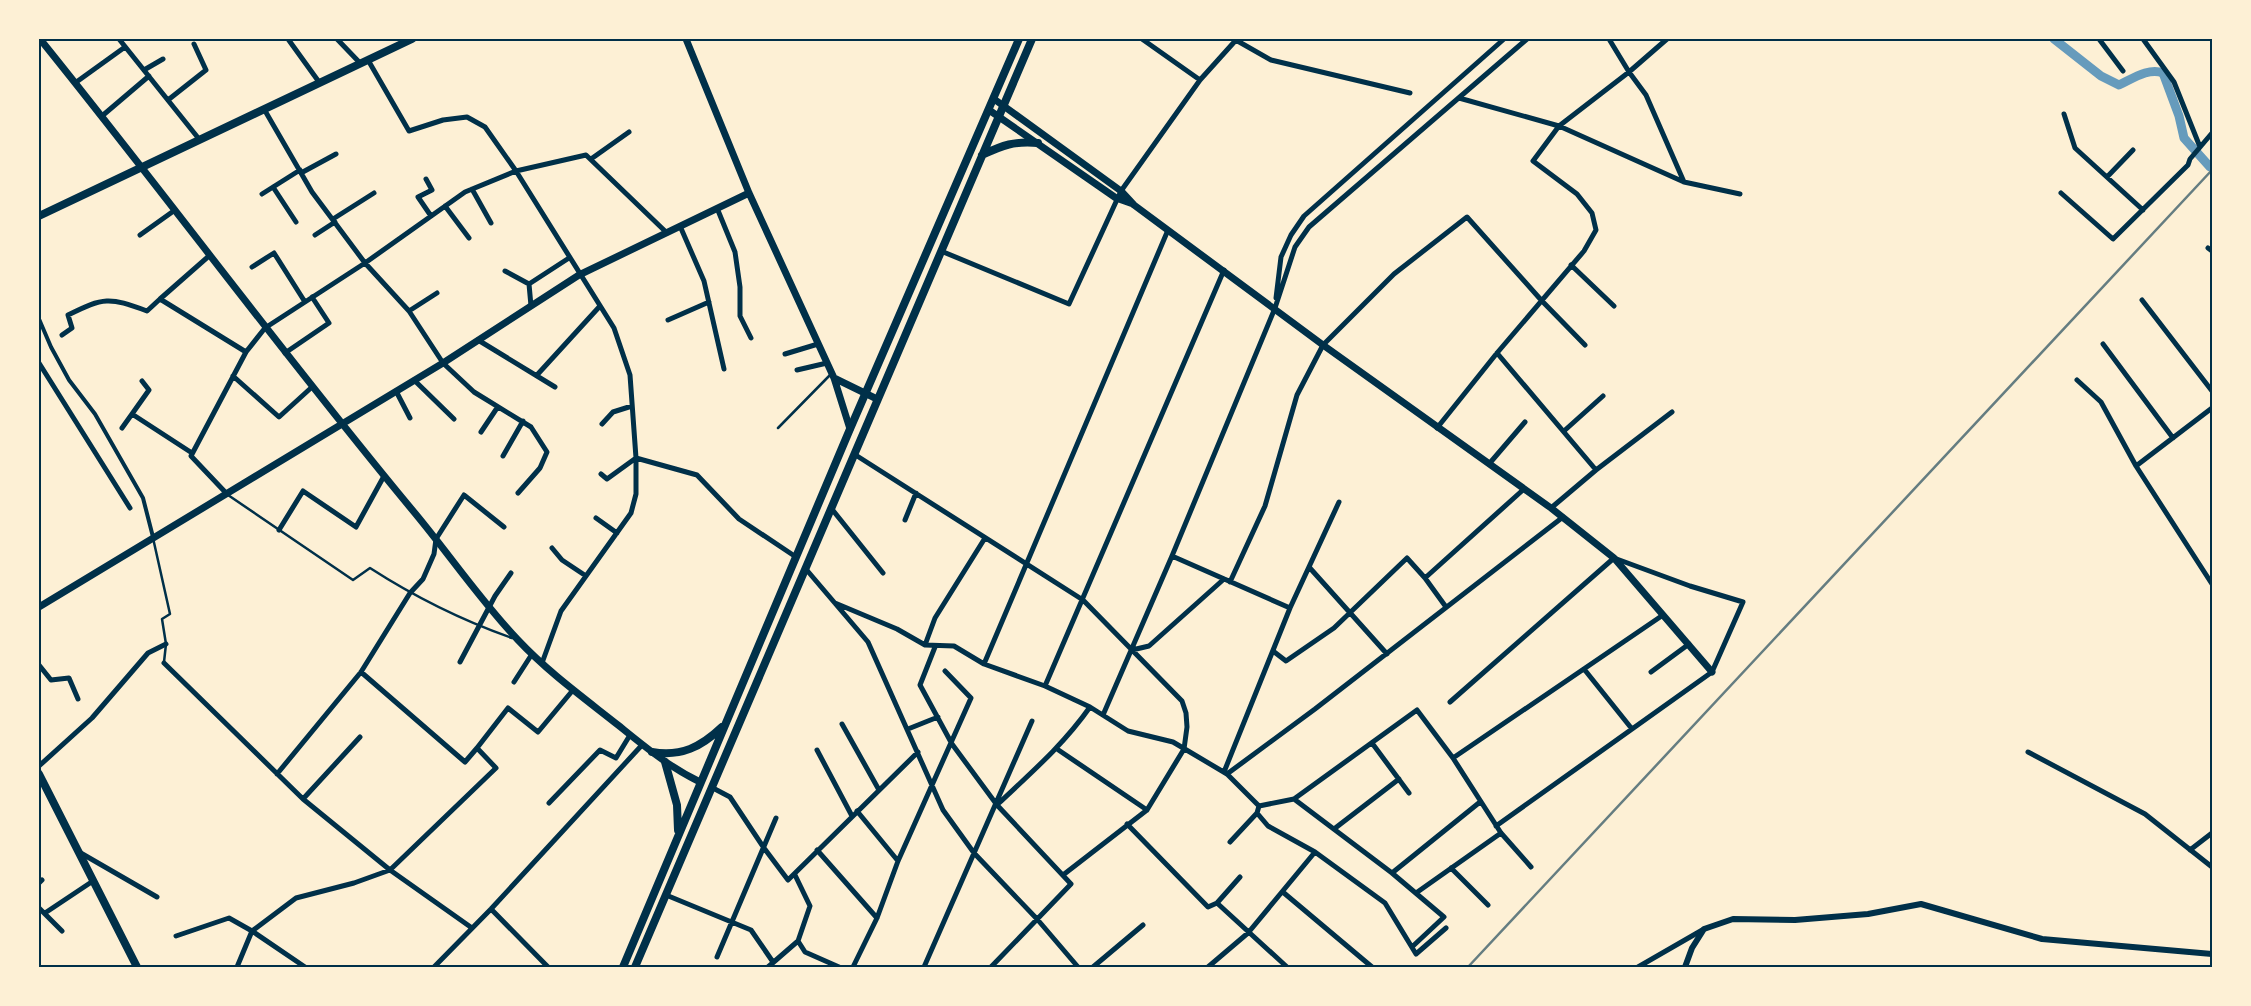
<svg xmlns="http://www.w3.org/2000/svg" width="2251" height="1006" font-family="'Sofia Sans Condensed',sans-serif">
<rect width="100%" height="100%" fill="#fdf0d5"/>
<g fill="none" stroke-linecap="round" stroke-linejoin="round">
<!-- canal -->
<path stroke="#669bbc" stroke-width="9" d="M2054 39 2101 76 2119 85C2132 79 2149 67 2163 73L2179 116 2184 138 2210 167"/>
<!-- service -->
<path stroke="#003049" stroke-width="2.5" d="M778 428 831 374
M228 495 353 580 370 568C415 597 461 620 512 638
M153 538 170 614 162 619 166 644 164 662"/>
<!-- pedestrian -->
<path stroke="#003049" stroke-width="4" d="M39 319 51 347 69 380 95 414 143 498 153 537"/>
<!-- minor -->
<path stroke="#003049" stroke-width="5" d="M119 39 199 139
M288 39 319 82
M337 39 360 63
M1142 39 1200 80
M1234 39 1271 60 1410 93
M1609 39 1629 72 1646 95 1684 182
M2099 39 2123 71
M2143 39 2174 82 2200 147
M368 60 409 131 443 120 467 117 485 127 516 171 614 328 630 375 636 458V494L631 513 561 611 542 663
M144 70 163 59
M75 83 125 47
M1459 98 1559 126 1629 72 1667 39
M168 100 206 70 194 44
M264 109 312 192 365 263 409 311 443 363 474 392 531 427 547 452 540 468 518 493
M2064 114 2075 148 2143 210
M102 116 149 76
M591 159 629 132
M301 173 336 154
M2107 177 2133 150
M426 179 432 190 418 197 431 216
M273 187 296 222
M472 189 491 223
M2061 193 2113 239 2188 165 2190 159 2212 133
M262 194 300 170
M445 206 469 238
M717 208 735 252 740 287V316L751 338
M333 219 374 193
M680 226 704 281 724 369
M140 235 175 210
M315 235 335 222
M2208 248 2212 251
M941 251 1069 304 1121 191 1200 80 1236 40
M210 255 160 299 246 352
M1571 265 1614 306
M252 267 274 253 305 302
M505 271 529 284
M1276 298 1281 257 1291 235 1304 216 1504 39
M2142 300 2212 391
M531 306 529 284 569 258
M409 311 437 293
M668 320 709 302
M62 335 72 328 68 315C104 297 109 297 147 311L160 299
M478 340 555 387
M2103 344 2173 438
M285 353 329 323 312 297
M1497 353 1596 470
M785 354 818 344
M39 363 130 508
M797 370 827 363
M537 375 600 306
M233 376 279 417 312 387
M414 380 454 419
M2077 380 2101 402 2136 466 2212 584
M142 381 149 390 132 414 192 453
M396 391 410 418
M602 424 613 412 632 406
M122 428 132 414
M1437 428 1497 353 1584 251 1596 230 1592 213 1577 194 1533 161 1559 126 1684 182 1740 194
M1564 431 1603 396
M481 432 497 408
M854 454 1083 600 1182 701 1186 713 1187 727 1184 749 1147 810 1063 875
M503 456 523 421
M636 458 697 475 739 519 796 557
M1489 464 1525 422
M2136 466 2212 408
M601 474 607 479 636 458
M227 494 191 456 246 352 265 328 365 263 465 192 516 171 586 155 667 233
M831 508 883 573
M1551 508 1596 470 1672 412
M596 518 617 533
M905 520 916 493
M279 530 303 491 356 527 384 476
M552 548 562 560 586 576
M1172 556 1290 608
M1309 567 1387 654
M805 568 868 642 943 810 974 853 1037 919 1078 967
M1425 578 1524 489
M1230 582 1265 506 1297 395 1323 345 1394 274 1467 217 1542 301 1585 345
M835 603 897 629 925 645 954 646 984 664 1045 686 1090 707 1128 731 1173 742 1227 774 1259 806 1257 813 1268 826 1315 852 1385 903 1416 954 1446 928
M925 645 935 618 985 538
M935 647 920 685 952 744 997 805 1071 884 991 967
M1132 650 1149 646 1224 579
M1273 651 1286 661 1334 628 1407 558 1425 578 1446 607
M460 662 495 596 511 573
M164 663 303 799 390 870 472 928
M984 664 1168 230
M39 665 51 680 69 678 78 699
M1584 669 1632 729
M361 672 465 762 477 748
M1651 672 1689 644
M514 682 532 654
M1045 686 1224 270
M1450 702 1614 558 1690 586 1743 602 1712 672 1496 826
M1103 715 1172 556 1275 308 1295 247 1309 227 1527 39
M842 724 879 790
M908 729 938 717
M1372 743 1409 793
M1057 749 1147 810
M817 750 852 816
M2028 752 2145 814 2212 867
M1453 758 1663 615
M39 766 92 718 148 653 166 644
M1224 772 1290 608 1339 502
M277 774 361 672 410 593 423 579 434 554 436 539 464 495 504 527
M1227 774 1315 709 1563 517
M711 787 730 797 764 848 788 880 918 752
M303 799 360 737
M1294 799 1392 873 1444 917 1413 946
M549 803 600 750 616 758 630 735
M999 803C1032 772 1064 744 1090 707
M1259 806 1294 799 1417 710 1453 758 1501 833 1531 867
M857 811 898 861
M1127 824 1208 907 1217 903 1240 877
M1334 829 1399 779
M1230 842 1257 813
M817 850 877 918
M2190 850 2212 833
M79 852 157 897
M1451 868 1488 905
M1392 873 1480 802
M795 875 810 906 798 941 805 952 839 967
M39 883 42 880
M1284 893 1372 967
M1416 893 1501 833
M666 895 751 930 773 962
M1217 903 1287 967
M39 908 62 931
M491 909 548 967
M45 913 93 881
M176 936 229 918 252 931 305 967
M717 957 776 818
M237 967 252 931 296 898 354 883 390 870 496 768 477 748 508 708 538 732 573 690
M434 967 491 909 642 745
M768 967 798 941
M853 967 877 918 898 861 971 698 945 671
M924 967 1032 721
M1093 967 1143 925
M1208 967 1248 933 1315 852
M1638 967 1704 929"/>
<!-- tertiary -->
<path stroke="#003049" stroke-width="6" d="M1685 967 1692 948 1704 929 1733 919 1795 920 1868 914 1921 904 2042 939 2212 954"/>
<!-- secondary -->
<path stroke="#003049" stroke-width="7" d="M40 39C166 195 285 357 414 512 449 554 480 600 518 640 548 672 584 698 618 725 644 746 669 767 700 782
M686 39 749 193 834 378 850 429
M994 99 1121 191 1134 205 1323 345 1551 508 1614 558 1712 672
M989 110 1116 198 1133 204
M834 378 877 399
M39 607 443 363 579 275 749 193"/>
<!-- primary -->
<path stroke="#003049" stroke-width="8" d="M982 155C1003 145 1014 141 1038 143
M39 216 412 39
M652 752C681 757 701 747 722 727
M665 762 677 805 678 830
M39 774 137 967
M623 967 850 429 1019 39
M635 967 1032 39"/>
<!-- rail -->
<path stroke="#657d81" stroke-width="2.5" d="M1468 967 2212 170"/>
</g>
<!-- border -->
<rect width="2251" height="1006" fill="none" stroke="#fdf0d5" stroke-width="80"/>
<rect x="40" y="40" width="2171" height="926" fill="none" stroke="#003049" stroke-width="2"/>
</svg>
